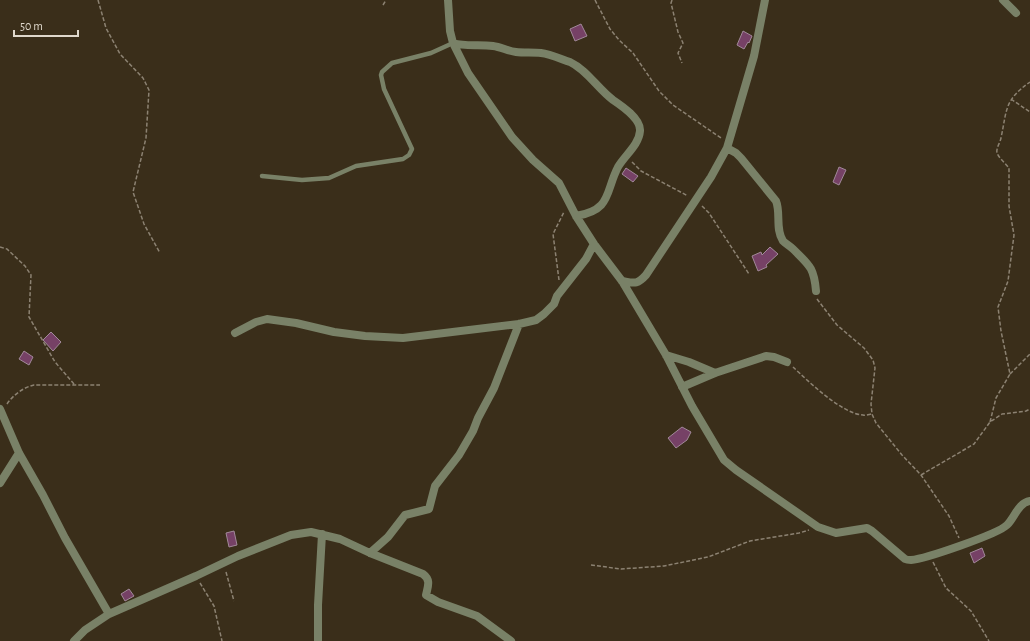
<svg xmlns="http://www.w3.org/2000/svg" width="1030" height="641" font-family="'Alegreya Sans',sans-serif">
<rect width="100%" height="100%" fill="#3a2e1a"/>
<!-- building -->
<path fill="#764166" stroke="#a18999" d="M581 24 587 36 575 41 570 29Z
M743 31 752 36 749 43 748 42 744 49 737 45Z
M839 167 846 170 839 185 833 182Z
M626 168 638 176 633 182 622 174Z
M770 247 778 254 766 265 767 267 758 271 752 256 761 252 762 255Z
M51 332 61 342 53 351 43 340Z
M24 351 33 357 29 365 19 359Z
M682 427 691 432 687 440 676 448 668 438Z
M234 531 237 545 229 547 226 533Z
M982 548 985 556 974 563 970 553Z
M129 589 134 596 125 601 121 594Z"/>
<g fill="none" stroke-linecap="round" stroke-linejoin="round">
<!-- path -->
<path stroke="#8c8272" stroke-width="1.5" stroke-dasharray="4 2" stroke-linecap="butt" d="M98 0 106 28 120 54 143 78 149 90 146 138 133 192 144 224 160 253
M595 0 610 29 619 40 633 53 659 91 673 105 721 138
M672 0 671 3 678 32 683 43 678 53 682 63
M383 5 386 0
M1011 99 1030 112
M632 162 641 171 688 196
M702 206 709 213 749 274
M0 247 7 249 25 266 31 275 29 317 55 362 74 384
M559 280 553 234 564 212
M817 299 837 325 864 348 873 360 875 368 871 404 872 414 876 423 902 455 921 475 949 516 959 538
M793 367C808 381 842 414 863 415 866 416 870 414 872 414
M1010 374 1030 354
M7 404C13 395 24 387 34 385H100
M990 422 996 398 1010 374 1001 331 998 307 1008 281 1014 235 1009 206V168C1005 163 999 158 997 153 996 148 1000 143 1001 138 1007 110 1004 100 1030 82
M921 475 974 444 990 422 1002 414 1026 411 1030 409
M933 562 946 588 971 611 989 641
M591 565 621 569 664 566 708 557 750 541 799 533 809 530
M226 572 234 601
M200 583 214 606 222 641"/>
<!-- lane -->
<path stroke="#798167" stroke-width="4.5" d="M262 176 302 180 329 178 356 166 403 159 409 155 412 149 384 89 381 75 382 72 392 63 431 53 453 43"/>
<!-- street -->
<path stroke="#798167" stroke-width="8" d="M448 0 450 31 453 43 468 73 512 137 533 160 559 183 576 216 594 244 622 281 666 355 692 406 724 460 736 470 818 527 836 533 867 528 872 531 905 559C907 560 910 560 911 560 925 559 998 534 1007 525 1015 517 1018 503 1030 501
M1003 0 1016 13
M453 43C466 47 479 44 493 46 501 47 508 51 516 52 524 53 533 52 541 53 550 54 561 59 570 62 587 70 598 89 613 100 622 106 641 119 640 131 639 145 625 155 618 167 605 192 612 210 576 216
M727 148 736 153 741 158 776 201C781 213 775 229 783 241 786 244 790 246 793 249 809 265 814 267 816 291
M622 281C634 283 637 285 646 275L711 177 727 148 754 56 765 0
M235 333 256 322 267 319 296 323 334 332 365 336 403 338 519 324 536 320 544 314 554 304 557 296 586 259 594 244
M666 355 689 362 715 373
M682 387 715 373 766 356 774 357 787 362
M0 409 19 453 43 495 65 538 109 614
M0 483 19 453
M370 553 388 537 405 515 429 509 435 486 459 455 473 431 478 418 494 388 519 324
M74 641 85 630 109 614 196 576 238 556 291 535 311 532 340 539 370 553 423 574C431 580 428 586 426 595L438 602 477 616 511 641
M318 641V605L322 534"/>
</g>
<!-- scale -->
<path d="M14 30v6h64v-6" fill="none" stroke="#dfd8cc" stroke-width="2"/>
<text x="20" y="30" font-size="12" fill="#dfd8cc" stroke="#3a2e1a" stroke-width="3" paint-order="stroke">50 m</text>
</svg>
